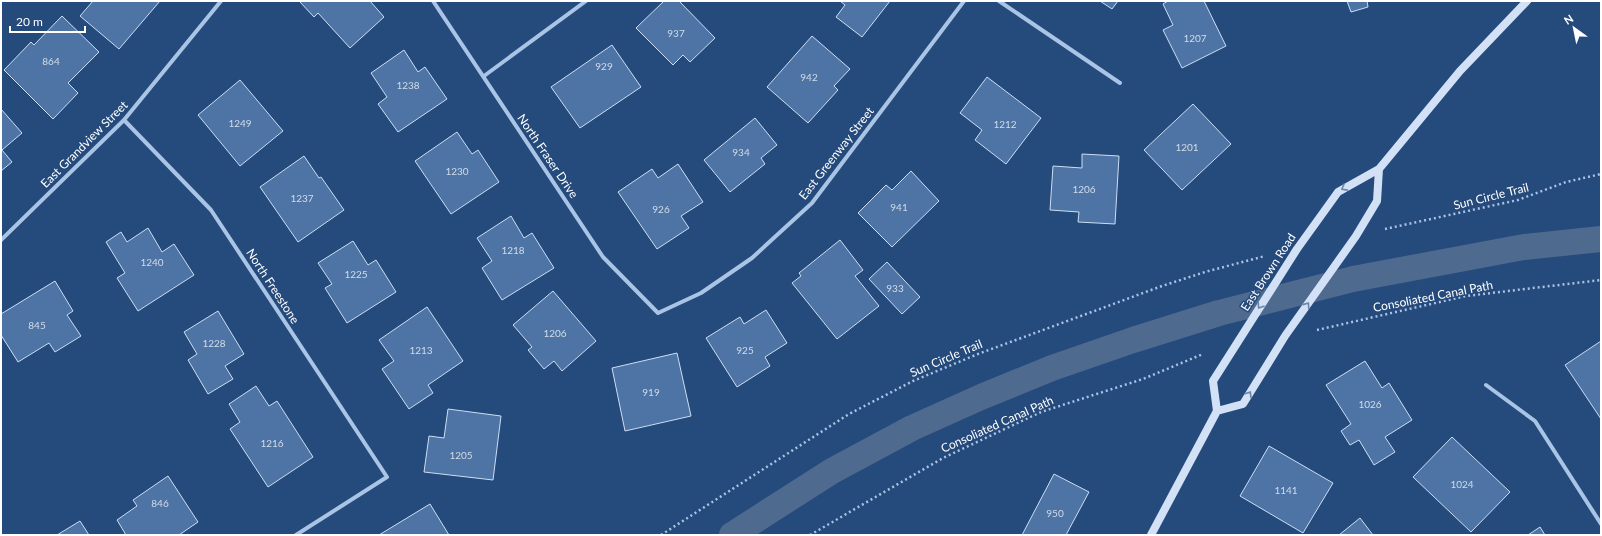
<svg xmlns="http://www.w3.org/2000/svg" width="1602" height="536" font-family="Lato,sans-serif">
<rect width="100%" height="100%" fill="#254a7c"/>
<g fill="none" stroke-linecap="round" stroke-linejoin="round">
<!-- canal -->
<path stroke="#4f6a8f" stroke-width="26" d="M732 535 832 471 912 428 981 397 1052 368 1133 340 1219 313 1353 279 1524 247 1601 239"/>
</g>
<!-- building -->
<path fill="#4d74a5" stroke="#ccdef4" d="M93 1H160L119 49 80 16Z
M301 1H370L384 17 350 48 318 13 314 17 300 2Z
M664 1H679L715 38 690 62 683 55 673 65 636 28Z
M840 1H890L862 37 836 17 845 5Z
M1100 1H1118L1112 9Z
M1168 1H1204L1226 46 1182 68 1163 30 1173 25 1163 4Z
M1347 1H1367L1368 7 1351 12Z
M62 16 99 52 68 83 78 93 53 119 4 70 31 42 34 45Z
M812 36 850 69 834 86 838 90 808 123 767 87Z
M612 45 641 87 580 128 551 87Z
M404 50 418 72 425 67 447 99 398 132 378 104 387 97 371 73Z
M987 77 1041 118 1006 164 975 140 982 130 960 113Z
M240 80 283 131 240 166 198 115Z
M1193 104 1231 144 1182 190 1144 150Z
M1 109 22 133 2 150 12 162 1 171Z
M755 118 777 145 761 158 765 164 730 192 704 160Z
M457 132 472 154 478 150 499 182 451 214 415 161Z
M1082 154 1119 156 1115 224 1078 222 1079 212 1050 210 1053 166 1082 168Z
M304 156 319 178 321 177 344 210 298 242 260 187Z
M678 164 703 202 681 216 689 228 657 249 618 192 652 169 658 178Z
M911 171 939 201 892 247 858 213 886 185 892 190Z
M511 216 524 238 532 233 554 268 502 300 482 268 492 261 477 238Z
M148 228 162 252 174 244 194 275 138 311 117 278 125 273 106 242 121 232 127 242Z
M840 240 863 270 855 276 879 306 837 339 792 283 801 276 799 273Z
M353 241 368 265 376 260 396 292 347 323 325 288 332 284 318 263Z
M887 262 920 297 902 314 869 279Z
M55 281 73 311 67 315 81 336 55 352 49 343 18 362 1 335V314Z
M553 291 596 341 562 371 554 361 544 369 528 350 532 347 513 325Z
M427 307 463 361 428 385 433 393 409 409 382 369 394 361 379 340Z
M766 310 787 343 765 357 770 366 737 387 706 338 740 317 744 324Z
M218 311 244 354 225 366 233 379 208 394 188 360 197 354 184 332Z
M1601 341V419L1565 365Z
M677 353 691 416 625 431 612 368Z
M1365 361 1382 388 1389 383 1412 420 1385 437 1395 452 1374 465 1359 440 1350 445 1341 431 1351 424 1326 385Z
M256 386 269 406 277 401 313 457 268 487 230 429 240 422 229 404Z
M448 409 501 416 493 480 424 472 429 436 444 438Z
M1452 437 1510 492 1471 532 1413 477Z
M1269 446 1333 483 1303 533 1240 496Z
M1054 474 1089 492 1066 535H1022Z
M168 476 198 522 179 535H126L117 520 137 506 133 500Z
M430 504 449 535H379Z
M1360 518 1373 535H1339Z
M80 521 89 535H57Z
M1540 527 1545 535H1528Z"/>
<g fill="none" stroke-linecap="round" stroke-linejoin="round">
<!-- path -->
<path stroke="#a9c4e5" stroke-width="2.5" stroke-dasharray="2 3" stroke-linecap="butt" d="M1385 229 1518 200 1566 182 1601 174
M1317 330 1466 296 1601 280
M661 535 849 414 913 381 978 354 1162 286 1205 272 1265 256
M810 535 943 458 1041 412 1143 379 1203 354"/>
<!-- street -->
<path stroke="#a9c4e5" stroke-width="4" d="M433 1 603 257 658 313 701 293 752 258 812 203 964 1
M999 1 1120 83
M484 76 586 1
M124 120 211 210 387 477 296 535
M1 240 124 120 221 1
M1486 385 1535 421 1601 524"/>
<!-- secondary -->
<path stroke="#d2e1f5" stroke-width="8" d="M1217 411 1243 404 1285 336 1356 236 1377 201 1379 169
M1151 535 1217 411 1213 381 1297 249 1338 192 1379 169 1460 71 1527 1"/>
</g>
<!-- one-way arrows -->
<defs><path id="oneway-chevron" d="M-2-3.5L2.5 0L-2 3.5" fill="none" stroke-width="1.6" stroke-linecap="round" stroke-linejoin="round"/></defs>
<g stroke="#6a86ac">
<use href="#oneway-chevron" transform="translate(1344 188) rotate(151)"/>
<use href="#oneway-chevron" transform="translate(1307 305) rotate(-55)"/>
<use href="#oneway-chevron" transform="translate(1260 306) rotate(123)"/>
<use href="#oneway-chevron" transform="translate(1249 394) rotate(-58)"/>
</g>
<g text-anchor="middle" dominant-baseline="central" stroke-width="3" stroke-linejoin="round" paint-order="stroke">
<!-- number labels -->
<g font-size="10" fill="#d2dce8">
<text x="676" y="33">937</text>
<text x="1195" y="38">1207</text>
<text x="51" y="61">864</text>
<text x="604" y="66">929</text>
<text x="809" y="77">942</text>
<text x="408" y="85">1238</text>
<text x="240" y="123">1249</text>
<text x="1005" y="124">1212</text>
<text x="1187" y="147">1201</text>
<text x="741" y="152">934</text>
<text x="457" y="171">1230</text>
<text x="1084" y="189">1206</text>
<text x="302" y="198">1237</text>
<text x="899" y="207">941</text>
<text x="661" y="209">926</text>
<text x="513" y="250">1218</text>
<text x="152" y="262">1240</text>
<text x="356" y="274">1225</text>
<text x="895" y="288">933</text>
<text x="37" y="325">845</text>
<text x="555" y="333">1206</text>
<text x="214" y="343">1228</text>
<text x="421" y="350">1213</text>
<text x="745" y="350">925</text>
<text x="651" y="392">919</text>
<text x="1370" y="404">1026</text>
<text x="272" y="443">1216</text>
<text x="461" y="455">1205</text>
<text x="1462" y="484">1024</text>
<text x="1286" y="490">1141</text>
<text x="160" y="503">846</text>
<text x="1055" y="513">950</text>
</g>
<!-- street labels -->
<g font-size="12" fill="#fff" stroke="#254a7c">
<text transform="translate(84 144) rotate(-45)">East Grandview Street</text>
<text transform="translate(836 153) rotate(-52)">East Greenway Street</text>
<text transform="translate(548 156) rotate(56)">North Fraser Drive</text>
<text transform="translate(1491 196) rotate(-14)">Sun Circle Trail</text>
<text transform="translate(1268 272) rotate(-57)">East Brown Road</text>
<text transform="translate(273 286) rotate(57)">North Freestone</text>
<text transform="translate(1433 296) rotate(-11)">Consoliated Canal Path</text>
<text transform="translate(946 358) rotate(-23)">Sun Circle Trail</text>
<text transform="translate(997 424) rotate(-24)">Consoliated Canal Path</text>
</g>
</g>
<!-- border -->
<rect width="1602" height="536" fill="none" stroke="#ffffff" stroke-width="4"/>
<!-- north arrow -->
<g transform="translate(1574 28) rotate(327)" stroke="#254a7c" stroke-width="3" paint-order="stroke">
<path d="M0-3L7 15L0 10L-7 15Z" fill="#ffffff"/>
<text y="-6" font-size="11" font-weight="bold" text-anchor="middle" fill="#ffffff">N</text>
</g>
<!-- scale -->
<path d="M10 26v6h75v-6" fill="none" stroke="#ffffff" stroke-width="2"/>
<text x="16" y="26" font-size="12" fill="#ffffff" stroke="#254a7c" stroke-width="3" paint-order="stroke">20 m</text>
</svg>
